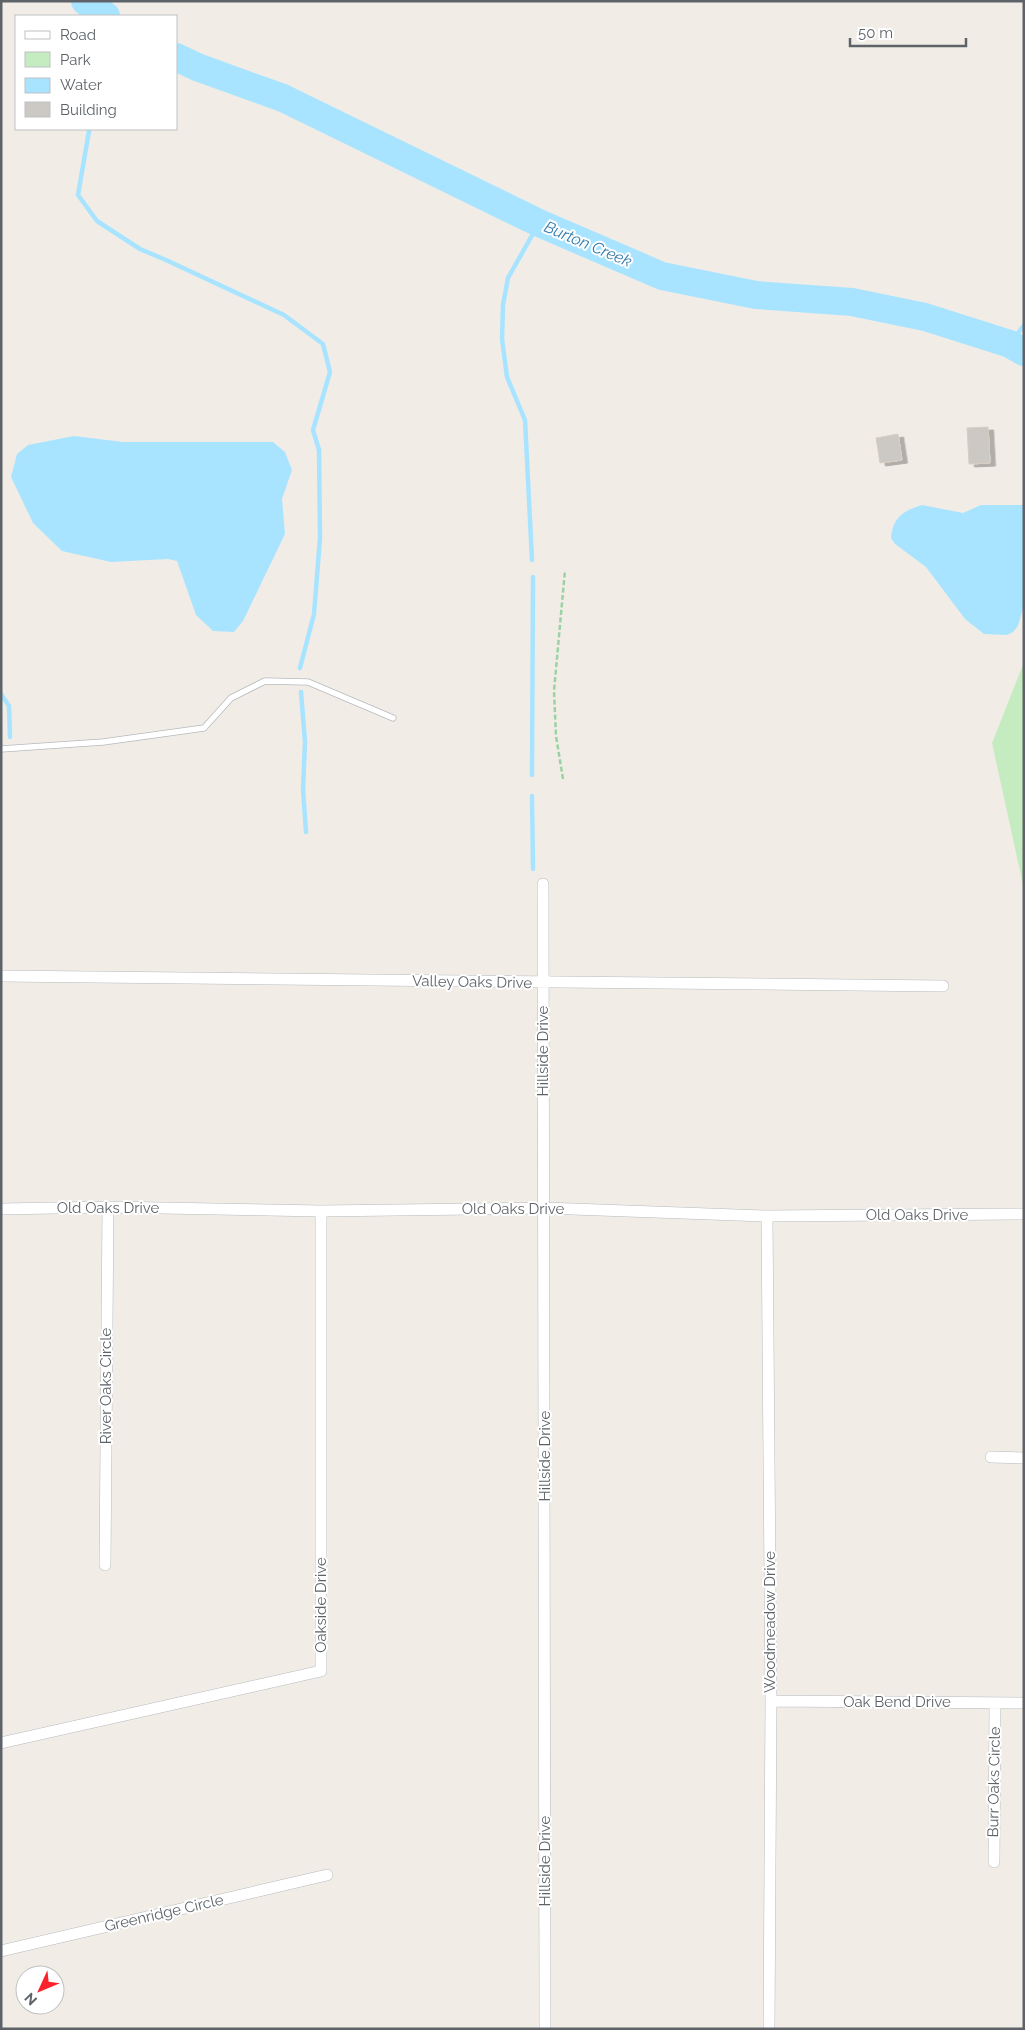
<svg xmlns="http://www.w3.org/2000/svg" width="1025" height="2030" font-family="Raleway,sans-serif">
<defs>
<filter id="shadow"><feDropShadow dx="5.5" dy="3" stdDeviation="0" flood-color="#0004"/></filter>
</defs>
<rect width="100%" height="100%" fill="#f1ede6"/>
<!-- green -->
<path fill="#c5ebc0" d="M1024 662V889L992 743Z"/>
<!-- water -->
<path fill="#a8e4ff" d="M74 436 123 442H273L285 452 292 470 282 499 285 534 243 621 234 632 213 631 196 615 177 561 168 559 111 562 62 551 33 523 11 477 17 454 28 445Z
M922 505 963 513 981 505H1024V605L1018 626 1013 632 1007 635 984 634 965 619 926 567 895 544 891 538C893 517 903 511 922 505Z"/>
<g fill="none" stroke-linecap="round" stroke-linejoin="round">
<!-- stream -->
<path stroke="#a8e4ff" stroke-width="4.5" d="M88 129 89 131 78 195 97 221 140 249 166 260 284 315 323 344 330 372 313 430 319 450 320 538 314 614 300 668
M1010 344 1024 325
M532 560 525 420 507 377 502 339 503 305 508 278 539 223
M301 692 305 742 303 789 306 832
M1 694 9 706 10 737
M532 775 533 577
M532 796 533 869"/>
<!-- river -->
<path stroke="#a8e4ff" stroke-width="28" d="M85 1 106 16
M176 57 197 67 283 98 539 223 662 276 756 295 852 302 925 317 1010 344 1024 352"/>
</g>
<!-- building -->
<path fill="#ccc8c3" stroke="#d7cec3" filter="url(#shadow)" d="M988 427 990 463 969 464 967 428Z
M898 434 902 460 880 463 876 438Z"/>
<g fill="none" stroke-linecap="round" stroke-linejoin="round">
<defs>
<path id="lane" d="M1 749 103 742 204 728 231 698 265 681 308 682 393 718"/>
<path id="street" d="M543 884 545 2029
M1 976 943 986
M1 1209 108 1207 321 1211 545 1208 767 1216 1024 1214
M767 1216 771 1701 769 2029
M991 1457 1024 1458
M105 1565 108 1207
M771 1701 1024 1703
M1 1743 321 1671V1211
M994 1862 995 1703
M1 1951 327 1875"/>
</defs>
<!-- lane casing -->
<use href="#lane" stroke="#b6babe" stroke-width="7"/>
<!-- street casing -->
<use href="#street" stroke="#b6babe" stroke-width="12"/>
<!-- path -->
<path stroke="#9bd2a3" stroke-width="2.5" stroke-dasharray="5 2.5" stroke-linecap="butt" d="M563 779 556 736 554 691 565 570"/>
<!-- lane -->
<use href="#lane" stroke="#fff" stroke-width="5.5"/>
<!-- street -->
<use href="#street" stroke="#fff" stroke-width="11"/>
</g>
<g text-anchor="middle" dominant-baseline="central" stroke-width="4" stroke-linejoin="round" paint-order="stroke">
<!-- street labels -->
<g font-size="15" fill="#5d6368" stroke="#fff">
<text transform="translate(472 982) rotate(1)">Valley Oaks Drive</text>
<text transform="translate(543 1051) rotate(-90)">Hillside Drive</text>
<text x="108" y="1208">Old Oaks Drive</text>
<text x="513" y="1209">Old Oaks Drive</text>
<text x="917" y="1215">Old Oaks Drive</text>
<text transform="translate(106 1386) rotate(-90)">River Oaks Circle</text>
<text transform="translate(545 1456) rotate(-90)">Hillside Drive</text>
<text transform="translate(321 1605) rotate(-90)">Oakside Drive</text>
<text transform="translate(770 1622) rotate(-90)">Woodmeadow Drive</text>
<text x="897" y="1702">Oak Bend Drive</text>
<text transform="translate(994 1782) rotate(-89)">Burr Oaks Circle</text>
<text transform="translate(545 1861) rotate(-90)">Hillside Drive</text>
<text transform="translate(164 1913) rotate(-13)">Greenridge Circle</text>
</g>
<!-- water labels -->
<g font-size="16" font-style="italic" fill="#347cab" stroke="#fff">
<text transform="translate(588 244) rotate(23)">Burton Creek</text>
</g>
</g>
<!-- border -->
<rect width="1025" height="2030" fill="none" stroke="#5d6368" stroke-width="5"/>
<!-- legend -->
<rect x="15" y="15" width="162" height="115" fill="#ffffff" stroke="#bec1c3"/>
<rect x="25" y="31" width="25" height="8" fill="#ffffff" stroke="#bec1c3"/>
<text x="60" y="40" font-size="15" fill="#5d6368">Road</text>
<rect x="25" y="52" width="25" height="15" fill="#c5ebc0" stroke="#bec1c3"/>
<text x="60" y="65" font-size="15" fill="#5d6368">Park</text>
<rect x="25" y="78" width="25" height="15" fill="#a8e4ff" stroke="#bec1c3"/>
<text x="60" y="90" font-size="15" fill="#5d6368">Water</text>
<rect x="25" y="102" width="25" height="15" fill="#ccc8c3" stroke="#bec1c3"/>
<text x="60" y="115" font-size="15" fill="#5d6368">Building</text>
<!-- north arrow -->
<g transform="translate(40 1990) rotate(226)"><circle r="24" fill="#ffffff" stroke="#bec1c3"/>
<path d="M0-4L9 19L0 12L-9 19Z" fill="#fc222b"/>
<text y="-8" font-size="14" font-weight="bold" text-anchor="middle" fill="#5d6368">N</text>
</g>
<!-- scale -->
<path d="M850 38v8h116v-8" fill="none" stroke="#5d6368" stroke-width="2.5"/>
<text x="858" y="38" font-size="15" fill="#5d6368" stroke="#ffffff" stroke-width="4" paint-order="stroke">50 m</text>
</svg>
